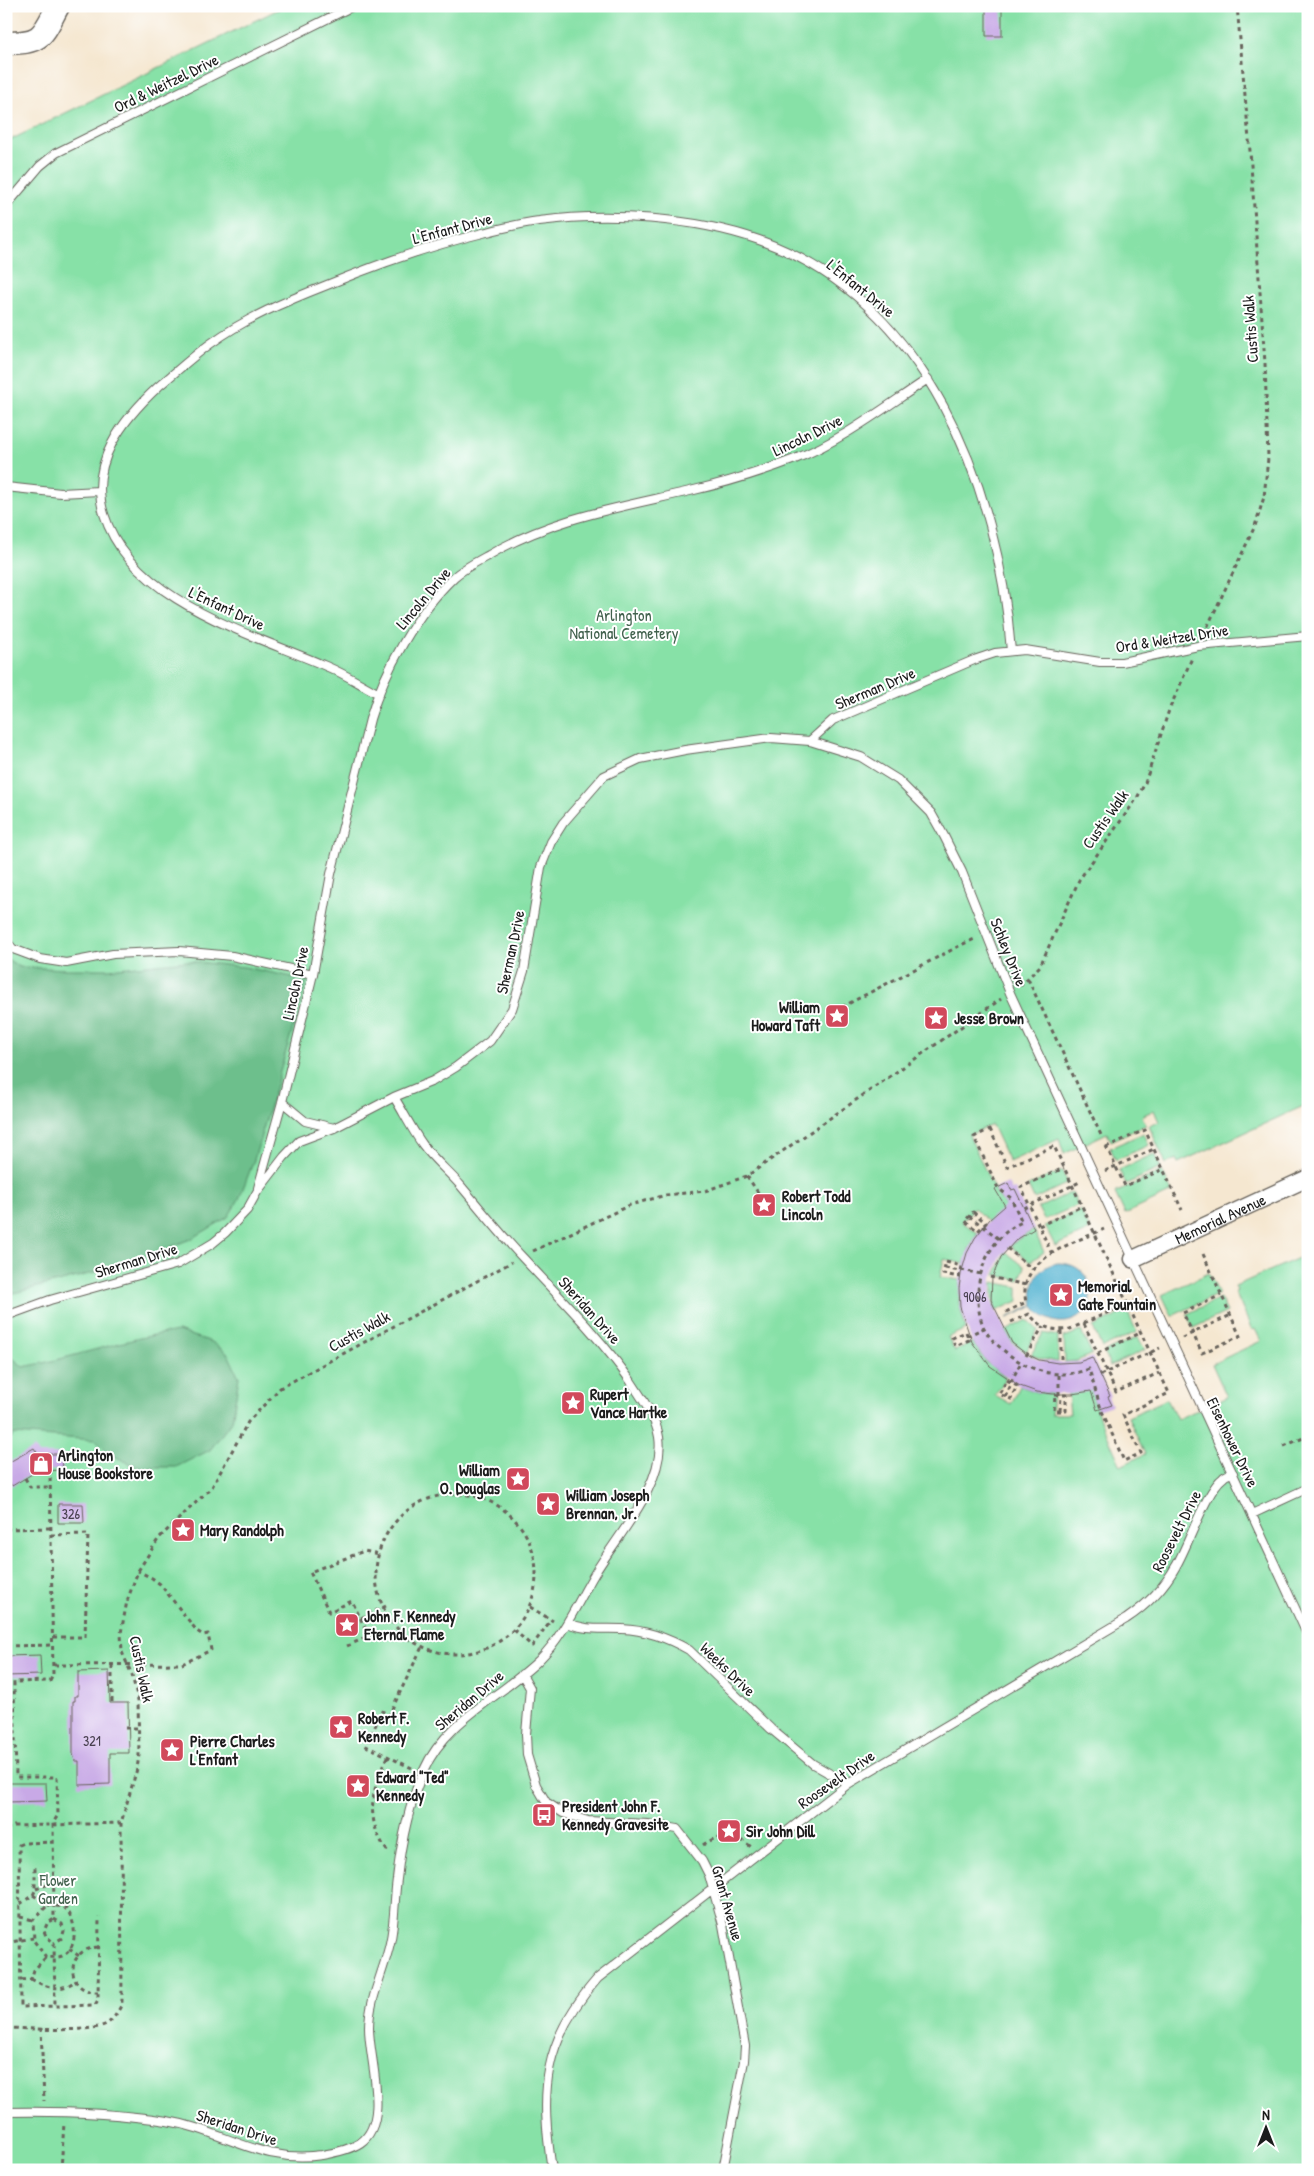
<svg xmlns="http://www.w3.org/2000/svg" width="1314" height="2176" font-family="'Patrick Hand',sans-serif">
<rect width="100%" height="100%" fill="#fff"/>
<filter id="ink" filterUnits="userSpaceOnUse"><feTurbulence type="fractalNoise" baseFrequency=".02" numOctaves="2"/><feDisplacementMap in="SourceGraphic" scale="10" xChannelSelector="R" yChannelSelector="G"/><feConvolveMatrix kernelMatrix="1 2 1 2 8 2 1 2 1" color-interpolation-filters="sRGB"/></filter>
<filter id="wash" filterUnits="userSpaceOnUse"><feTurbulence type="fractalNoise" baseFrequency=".0096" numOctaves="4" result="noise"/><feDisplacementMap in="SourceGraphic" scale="20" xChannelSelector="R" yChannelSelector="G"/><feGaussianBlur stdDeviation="1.12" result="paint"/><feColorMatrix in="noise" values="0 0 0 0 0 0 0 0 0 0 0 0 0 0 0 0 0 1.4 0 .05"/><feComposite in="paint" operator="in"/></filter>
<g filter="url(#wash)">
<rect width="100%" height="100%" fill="#f5e7d0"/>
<!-- green -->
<path fill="#87e1a7" stroke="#527e62" d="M285 6H1308V1104L1178 1163 1176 1159 1166 1164 1149 1126 1159 1122 1154 1110 1142 1116 1146 1125 1111 1141 1107 1133 1064 1154 1059 1139 1009 1162 992 1125 969 1135 995 1191 1006 1207 988 1222 974 1208 962 1222 978 1233 969 1249 964 1264 944 1259 940 1277 960 1280 959 1303 966 1329 948 1337 955 1351 972 1342 987 1363 1006 1378 995 1395 1011 1404 1020 1386 1037 1392 1053 1394 1051 1414H1070L1068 1394 1091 1390 1099 1417 1121 1466 1145 1454 1128 1417 1167 1399 1177 1419 1227 1397 1212 1364 1261 1341 1255 1329 1252 1330 1235 1292 1237 1291 1235 1286 1308 1254V2170H6V142Z
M1144 1133 1149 1145 1116 1160 1110 1148Z
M1154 1154 1161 1168 1126 1184 1119 1170Z
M1062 1171 1068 1183 1034 1199 1028 1186Z
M1162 1171 1172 1192 1125 1214 1115 1193Z
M1072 1192 1078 1205 1044 1220 1038 1208Z
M1080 1210 1090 1230 1055 1246 1045 1226Z
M1034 1230 1044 1252 1030 1262 1011 1246 1017 1240Z
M1006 1252 1025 1267 1019 1280 995 1275Z
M1209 1273 1219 1294 1172 1316 1162 1295Z
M993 1282 1018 1287V1301L996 1311 993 1299Z
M1220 1298 1227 1312 1193 1328 1187 1314Z
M1127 1311 1137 1332 1102 1348 1093 1327Z
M1027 1320 1038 1330 1026 1352 1011 1341 1006 1331Z
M1081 1331 1092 1354 1077 1361 1065 1362 1064 1337Z
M1043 1333 1058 1336V1362L1042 1359 1031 1355Z
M1138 1337 1145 1350 1110 1366 1104 1352Z"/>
<!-- forest -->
<path fill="#6dbf8c" stroke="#446e54" d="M6 958 19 967 68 969H108L187 961 244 967 307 980 254 1160 239 1199 228 1217 193 1238 152 1254 93 1273 6 1295Z
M178 1331 212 1342 228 1354 239 1377 232 1421 210 1450 176 1467H137L108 1453 95 1440 14 1434 6 1444V1352L23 1367C75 1358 125 1338 178 1331Z"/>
<!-- water -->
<path fill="#52b3d1" stroke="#376876" d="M1058 1263C1103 1263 1099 1325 1059 1322 1048 1321 1040 1315 1034 1306L1007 1318 1034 1305C1029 1286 1036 1266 1058 1263Z"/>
<g id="blocks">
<!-- building -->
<path fill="#c8a9e6" d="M986 6H1002V36H986Z
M1008 1183 1011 1190 1015 1189 1034 1229 1016 1240 1001 1257 992 1278 991 1300 1012 1343 1025 1353 1039 1360 1058 1363 1079 1362 1092 1357 1110 1396 1108 1397 1112 1405 1097 1410 1091 1391 1072 1394H1053L1037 1392 1020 1386 990 1366 972 1342 960 1307 959 1288 961 1274 967 1253 975 1238 990 1219 1005 1206 995 1189Z
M34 1448 38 1454H62L63 1470 37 1471 12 1486 6 1476V1464Z
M58 1504H83L84 1523H58Z
M40 1655 41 1675 6 1676V1656Z
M109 1671 110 1703H128L129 1753H110V1784L79 1785V1761H75L73 1754V1701H75V1696H78V1672Z
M7 1783H46L47 1801 7 1802Z"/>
</g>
</g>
<g filter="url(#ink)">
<use href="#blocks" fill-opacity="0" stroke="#68635b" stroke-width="1"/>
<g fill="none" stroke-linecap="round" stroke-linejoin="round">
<defs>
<path id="lane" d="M6 206 40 166 56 153 353 6
M6 487 61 493 99 491
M379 694C362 685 345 674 328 667 253 634 131 602 104 514 88 463 123 419 159 386 176 372 192 357 210 344 246 318 286 301 327 285 378 264 429 246 483 233 501 229 520 223 539 221 607 212 694 217 759 240 927 300 999 487 1011 651
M810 741 833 720 974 660 995 653 1025 650 1100 662H1122L1198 646 1308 636
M6 941 13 949 40 959 66 963 113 954 179 951 232 956 313 974
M282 1102 305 1121 334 1128
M258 1188 282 1102 313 974 331 874 370 719C384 671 417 612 454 577 464 568 478 561 489 555 551 518 622 507 690 491 725 483 761 472 795 459 843 440 885 407 928 379
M6 1316 50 1300 178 1264 213 1243 225 1233 247 1210 257 1192 284 1157 299 1141 334 1128 394 1097 433 1081 456 1067 490 1041 512 1009 524 971 541 867 551 842 563 823 604 776 640 759 685 750 771 738 810 741 861 757 898 780 931 813 944 836 962 872 1010 993 1308 1636
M1252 1514 1308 1488
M568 1623C586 1631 602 1628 622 1629 646 1630 668 1638 689 1650L771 1729 813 1764 848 1784
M522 1674 530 1688 526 1734 527 1755 536 1785 546 1802 563 1813 588 1821 648 1824 677 1829 702 1861 709 1875 723 1925 745 2046 744 2061 723 2170
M6 2112C60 2111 114 2113 167 2121 224 2130 259 2164 322 2155 334 2153 349 2150 360 2143 391 2122 369 2060 369 2028 369 1999 384 1971 390 1943 395 1922 394 1900 397 1879 401 1842 409 1804 424 1770 446 1720 501 1697 539 1660 564 1635 577 1603 595 1573 617 1536 666 1483 659 1437 656 1417 641 1397 630 1380 599 1336 561 1299 524 1259 502 1236 482 1211 461 1186 449 1172 434 1160 423 1145 412 1130 404 1113 394 1097
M552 2170C540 2090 542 2041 598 1978L848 1784 1126 1619C1147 1605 1164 1588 1176 1566 1188 1546 1207 1489 1223 1478 1225 1475 1230 1474 1233 1473"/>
<g id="street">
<path id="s1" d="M1133 1259 1308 1178"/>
</g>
<path id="secondary" d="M6 43C43 43 42 36 58 6"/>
</defs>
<!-- lane casing -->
<use href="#lane" stroke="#68635b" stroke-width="10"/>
<!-- street casing -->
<use href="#street" stroke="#68635b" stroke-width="19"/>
<!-- secondary casing -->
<use href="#secondary" stroke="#68635b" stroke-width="25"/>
<!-- path -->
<path stroke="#68635b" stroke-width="3" stroke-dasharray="4 4" stroke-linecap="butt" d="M1204 634 1255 526 1264 497 1268 458 1265 363 1250 151 1237 6
M1028 979 1101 1135
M1020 986 1040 966 1079 880 1137 798 1145 783 1169 710 1192 658
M842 1007 963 944 977 938
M990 1129 1007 1167 1054 1146 1169 1393 1123 1415 1141 1453 1124 1461 1101 1409 1089 1369C1060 1380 1031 1372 1007 1353 998 1346 989 1338 984 1328 968 1290 984 1239 1022 1222L1011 1198 998 1188 974 1137Z
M1106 1146 1125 1186 1164 1169
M1106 1147 1145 1130 1182 1210
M1105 1171 1154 1149
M747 1176 761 1197
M1024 1208 1082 1181
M973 1212 986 1223 978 1231 965 1221Z
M969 1216 981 1225
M983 1226 999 1239
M1039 1226 1082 1206
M1007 1248 1032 1269
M533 1251 630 1205 666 1195 705 1191 747 1176 1001 999
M1052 1254 1021 1187 1064 1168
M1203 1254 1240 1336 1202 1353 1183 1313 1221 1295
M946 1262 961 1266 959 1277 943 1274Z
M945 1268 959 1271
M961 1270 981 1274
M990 1277 1026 1285
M1006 1312 1026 1302C1016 1259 1074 1243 1104 1229
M1011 1322 1029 1314C1040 1327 1053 1332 1070 1329L1137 1300
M1084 1324 1116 1392 1159 1373
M1061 1331V1363
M966 1332 969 1340 955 1346 952 1338Z
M967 1336 984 1328
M1182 1338 1231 1315
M1098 1353 1140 1333
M1026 1356 1043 1326
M1059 1375V1395
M1100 1375 1160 1348
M1007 1380 1017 1386 1011 1399 999 1394Z
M1011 1382 1020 1364
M1055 1395H1066V1411H1054Z
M1005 1397 1011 1385
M1060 1411 1061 1397
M1284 1446 1308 1436
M50 1470 53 1675 50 1681 14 1682V1686L16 1777H57L58 1815 53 1823 54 1919 47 1924 44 1931 46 1936 54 1943 55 2006
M25 1478 30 1487H50
M376 1574a80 80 0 1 1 160 0a80 80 0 1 1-160 0Z
M6 1529 51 1528
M51 1535 88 1534 85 1637H53
M530 1607 553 1621
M361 1618 386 1606
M514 1630 532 1646 551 1620
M6 1646 53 1645
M347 1646 369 1636 352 1601 329 1612 310 1572 364 1551 379 1554
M54 1665 182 1664 211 1650 208 1634 203 1635 197 1631 160 1584 152 1578 138 1571
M112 1666V1703
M125 1728H139
M388 1757C371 1790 364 1819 388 1852
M412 1768 366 1746 382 1711 389 1715 422 1647
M6 1829 14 1826 121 1823
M54 1842 24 1843 19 1845 21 2007 95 2005 98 2000 99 1917
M703 1845C718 1834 736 1833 751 1847
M36 1889 54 1882
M33 1895 47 1904
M20 1904 33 1895 35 1891V1864
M48 1905 64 1907C76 1917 80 1948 62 1956 57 1958 51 1957 46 1957L34 1941 33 1920Z
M20 1917 33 1920
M54 1919 62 1924 64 1931 62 1938 54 1943
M6 1943 33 1938
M98 1947C64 1949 65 1993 98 1992
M69 1949 79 1956
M31 1979C46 1987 60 1993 75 1981
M21 1980 31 1979 34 1970 46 1957
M6 2028C28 2028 93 2034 108 2023 115 2018 118 2011 122 2004L121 1823 137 1769 139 1755 138 1700 132 1675 122 1652 121 1633 127 1601 138 1571 159 1538 212 1487 248 1422 280 1388 512 1262
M41 2028 44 2101
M61 2170 64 2123"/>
<!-- lane -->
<use href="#lane" stroke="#fff" stroke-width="8"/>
<!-- street -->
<use href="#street" stroke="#fff" stroke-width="16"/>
<!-- secondary -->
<use href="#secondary" stroke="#fff" stroke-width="22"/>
</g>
</g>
<!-- icons -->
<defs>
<symbol id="sight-square" viewBox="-11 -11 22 22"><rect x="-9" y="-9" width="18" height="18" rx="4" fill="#d1495b" stroke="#fff"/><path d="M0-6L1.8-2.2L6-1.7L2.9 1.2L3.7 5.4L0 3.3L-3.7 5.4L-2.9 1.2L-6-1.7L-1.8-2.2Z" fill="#fff"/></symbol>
<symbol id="shop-square" viewBox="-11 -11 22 22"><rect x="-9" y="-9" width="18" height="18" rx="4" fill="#d1495b" stroke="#fff"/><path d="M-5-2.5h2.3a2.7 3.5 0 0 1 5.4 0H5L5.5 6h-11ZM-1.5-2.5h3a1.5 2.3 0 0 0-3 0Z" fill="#fff"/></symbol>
<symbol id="bus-square" viewBox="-11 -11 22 22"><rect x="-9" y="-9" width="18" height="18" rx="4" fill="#d1495b" stroke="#fff"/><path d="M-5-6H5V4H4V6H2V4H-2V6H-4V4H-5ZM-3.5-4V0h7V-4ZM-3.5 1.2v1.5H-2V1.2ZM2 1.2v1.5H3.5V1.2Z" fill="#fff"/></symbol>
</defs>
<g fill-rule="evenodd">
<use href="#sight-square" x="823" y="1002" width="28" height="28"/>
<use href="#sight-square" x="922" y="1004" width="28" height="28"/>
<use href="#sight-square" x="750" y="1191" width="28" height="28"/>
<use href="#sight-square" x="1047" y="1281" width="28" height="28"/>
<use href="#sight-square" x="559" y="1389" width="28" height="28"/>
<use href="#shop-square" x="27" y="1450" width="28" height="28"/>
<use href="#sight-square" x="504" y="1465" width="28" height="28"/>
<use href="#sight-square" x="534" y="1490" width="28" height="28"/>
<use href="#sight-square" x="169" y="1516" width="28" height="28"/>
<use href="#sight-square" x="333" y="1611" width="28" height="28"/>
<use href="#sight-square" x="327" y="1713" width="28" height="28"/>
<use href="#sight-square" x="158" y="1736" width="28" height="28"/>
<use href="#sight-square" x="344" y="1772" width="28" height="28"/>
<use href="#bus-square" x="530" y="1801" width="28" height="28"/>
<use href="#sight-square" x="715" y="1817" width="28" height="28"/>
</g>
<g text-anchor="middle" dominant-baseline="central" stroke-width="4" stroke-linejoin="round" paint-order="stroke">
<!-- number labels -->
<g font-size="14" fill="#473f4e">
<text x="975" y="1296">9006</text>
<text x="71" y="1513">326</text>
<text x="92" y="1740">321</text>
</g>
<!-- street labels -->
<g font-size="16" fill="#1c1c1c" stroke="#fff">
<text transform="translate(166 83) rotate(-26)">Ord &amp; Weitzel Drive</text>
<text transform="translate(452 228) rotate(-15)">L'Enfant Drive</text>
<text transform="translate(861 288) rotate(39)">L'Enfant Drive</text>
<text transform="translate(1250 329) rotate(-94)">Custis Walk</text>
<text transform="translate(807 435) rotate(-26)">Lincoln Drive</text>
<text transform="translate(423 598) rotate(-50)">Lincoln Drive</text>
<text transform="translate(227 608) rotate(25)">L'Enfant Drive</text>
<text transform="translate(1172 638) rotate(-9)">Ord &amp; Weitzel Drive</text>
<text transform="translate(875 688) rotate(-23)">Sherman Drive</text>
<text transform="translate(1105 819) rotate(-55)">Custis Walk</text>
<text transform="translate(510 952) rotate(-78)">Sherman Drive</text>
<text transform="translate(1009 952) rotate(68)">Schley Drive</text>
<text transform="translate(295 983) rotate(-78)">Lincoln Drive</text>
<text stroke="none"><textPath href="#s1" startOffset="96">Memorial Avenue</textPath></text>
<text transform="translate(136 1260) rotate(-17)">Sherman Drive</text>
<text transform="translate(590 1310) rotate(48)">Sheridan Drive</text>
<text transform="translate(359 1331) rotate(-29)">Custis Walk</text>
<text transform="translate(1233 1442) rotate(64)">Eisenhower Drive</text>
<text transform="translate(1176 1531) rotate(-63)">Roosevelt Drive</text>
<text transform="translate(142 1669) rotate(78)">Custis Walk</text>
<text transform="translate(728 1669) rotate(44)">Weeks Drive</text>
<text transform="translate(469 1700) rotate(-40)">Sheridan Drive</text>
<text transform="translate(836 1779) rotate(-35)">Roosevelt Drive</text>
<text transform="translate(728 1903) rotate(74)">Grant Avenue</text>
<text transform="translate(237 2127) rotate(18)">Sheridan Drive</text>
</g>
<!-- park labels -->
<g font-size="16" fill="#41614d" stroke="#fff">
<text x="624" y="615">Arlington<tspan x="624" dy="18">National Cemetery</tspan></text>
<text x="58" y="1880">Flower<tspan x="58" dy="18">Garden</tspan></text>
</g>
<!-- poi labels -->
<g font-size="16" font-weight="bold" fill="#1c1c1c" stroke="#fff" text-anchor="start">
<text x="820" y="1007" text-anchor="end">William<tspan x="820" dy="18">Howard Taft</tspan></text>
<text x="954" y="1018">Jesse Brown</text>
<text x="782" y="1196">Robert Todd<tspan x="782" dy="18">Lincoln</tspan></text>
<text x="1078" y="1286">Memorial<tspan x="1078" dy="18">Gate Fountain</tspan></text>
<text x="590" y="1394">Rupert<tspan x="590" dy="18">Vance Hartke</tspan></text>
<text x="58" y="1455">Arlington<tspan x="58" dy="18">House Bookstore</tspan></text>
<text x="500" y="1470" text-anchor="end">William<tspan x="500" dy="18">O. Douglas</tspan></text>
<text x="566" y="1495">William Joseph<tspan x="566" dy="18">Brennan, Jr.</tspan></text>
<text x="200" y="1530">Mary Randolph</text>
<text x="364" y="1616">John F. Kennedy<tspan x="364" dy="18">Eternal Flame</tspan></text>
<text x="358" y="1718">Robert F.<tspan x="358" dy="18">Kennedy</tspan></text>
<text x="190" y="1741">Pierre Charles<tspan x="190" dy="18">L'Enfant</tspan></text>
<text x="376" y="1777">Edward "Ted"<tspan x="376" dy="18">Kennedy</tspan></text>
<text x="562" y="1806">President John F.<tspan x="562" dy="18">Kennedy Gravesite</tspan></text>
<text x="746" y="1831">Sir John Dill</text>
</g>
</g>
<!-- margin -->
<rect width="1314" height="2176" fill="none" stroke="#fff" stroke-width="25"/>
<!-- north arrow -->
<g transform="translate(1266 2128)" stroke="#ffffff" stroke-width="4" paint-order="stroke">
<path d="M0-4L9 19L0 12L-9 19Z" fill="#1c1c1c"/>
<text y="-8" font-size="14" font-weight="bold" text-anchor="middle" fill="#1c1c1c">N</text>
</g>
</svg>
